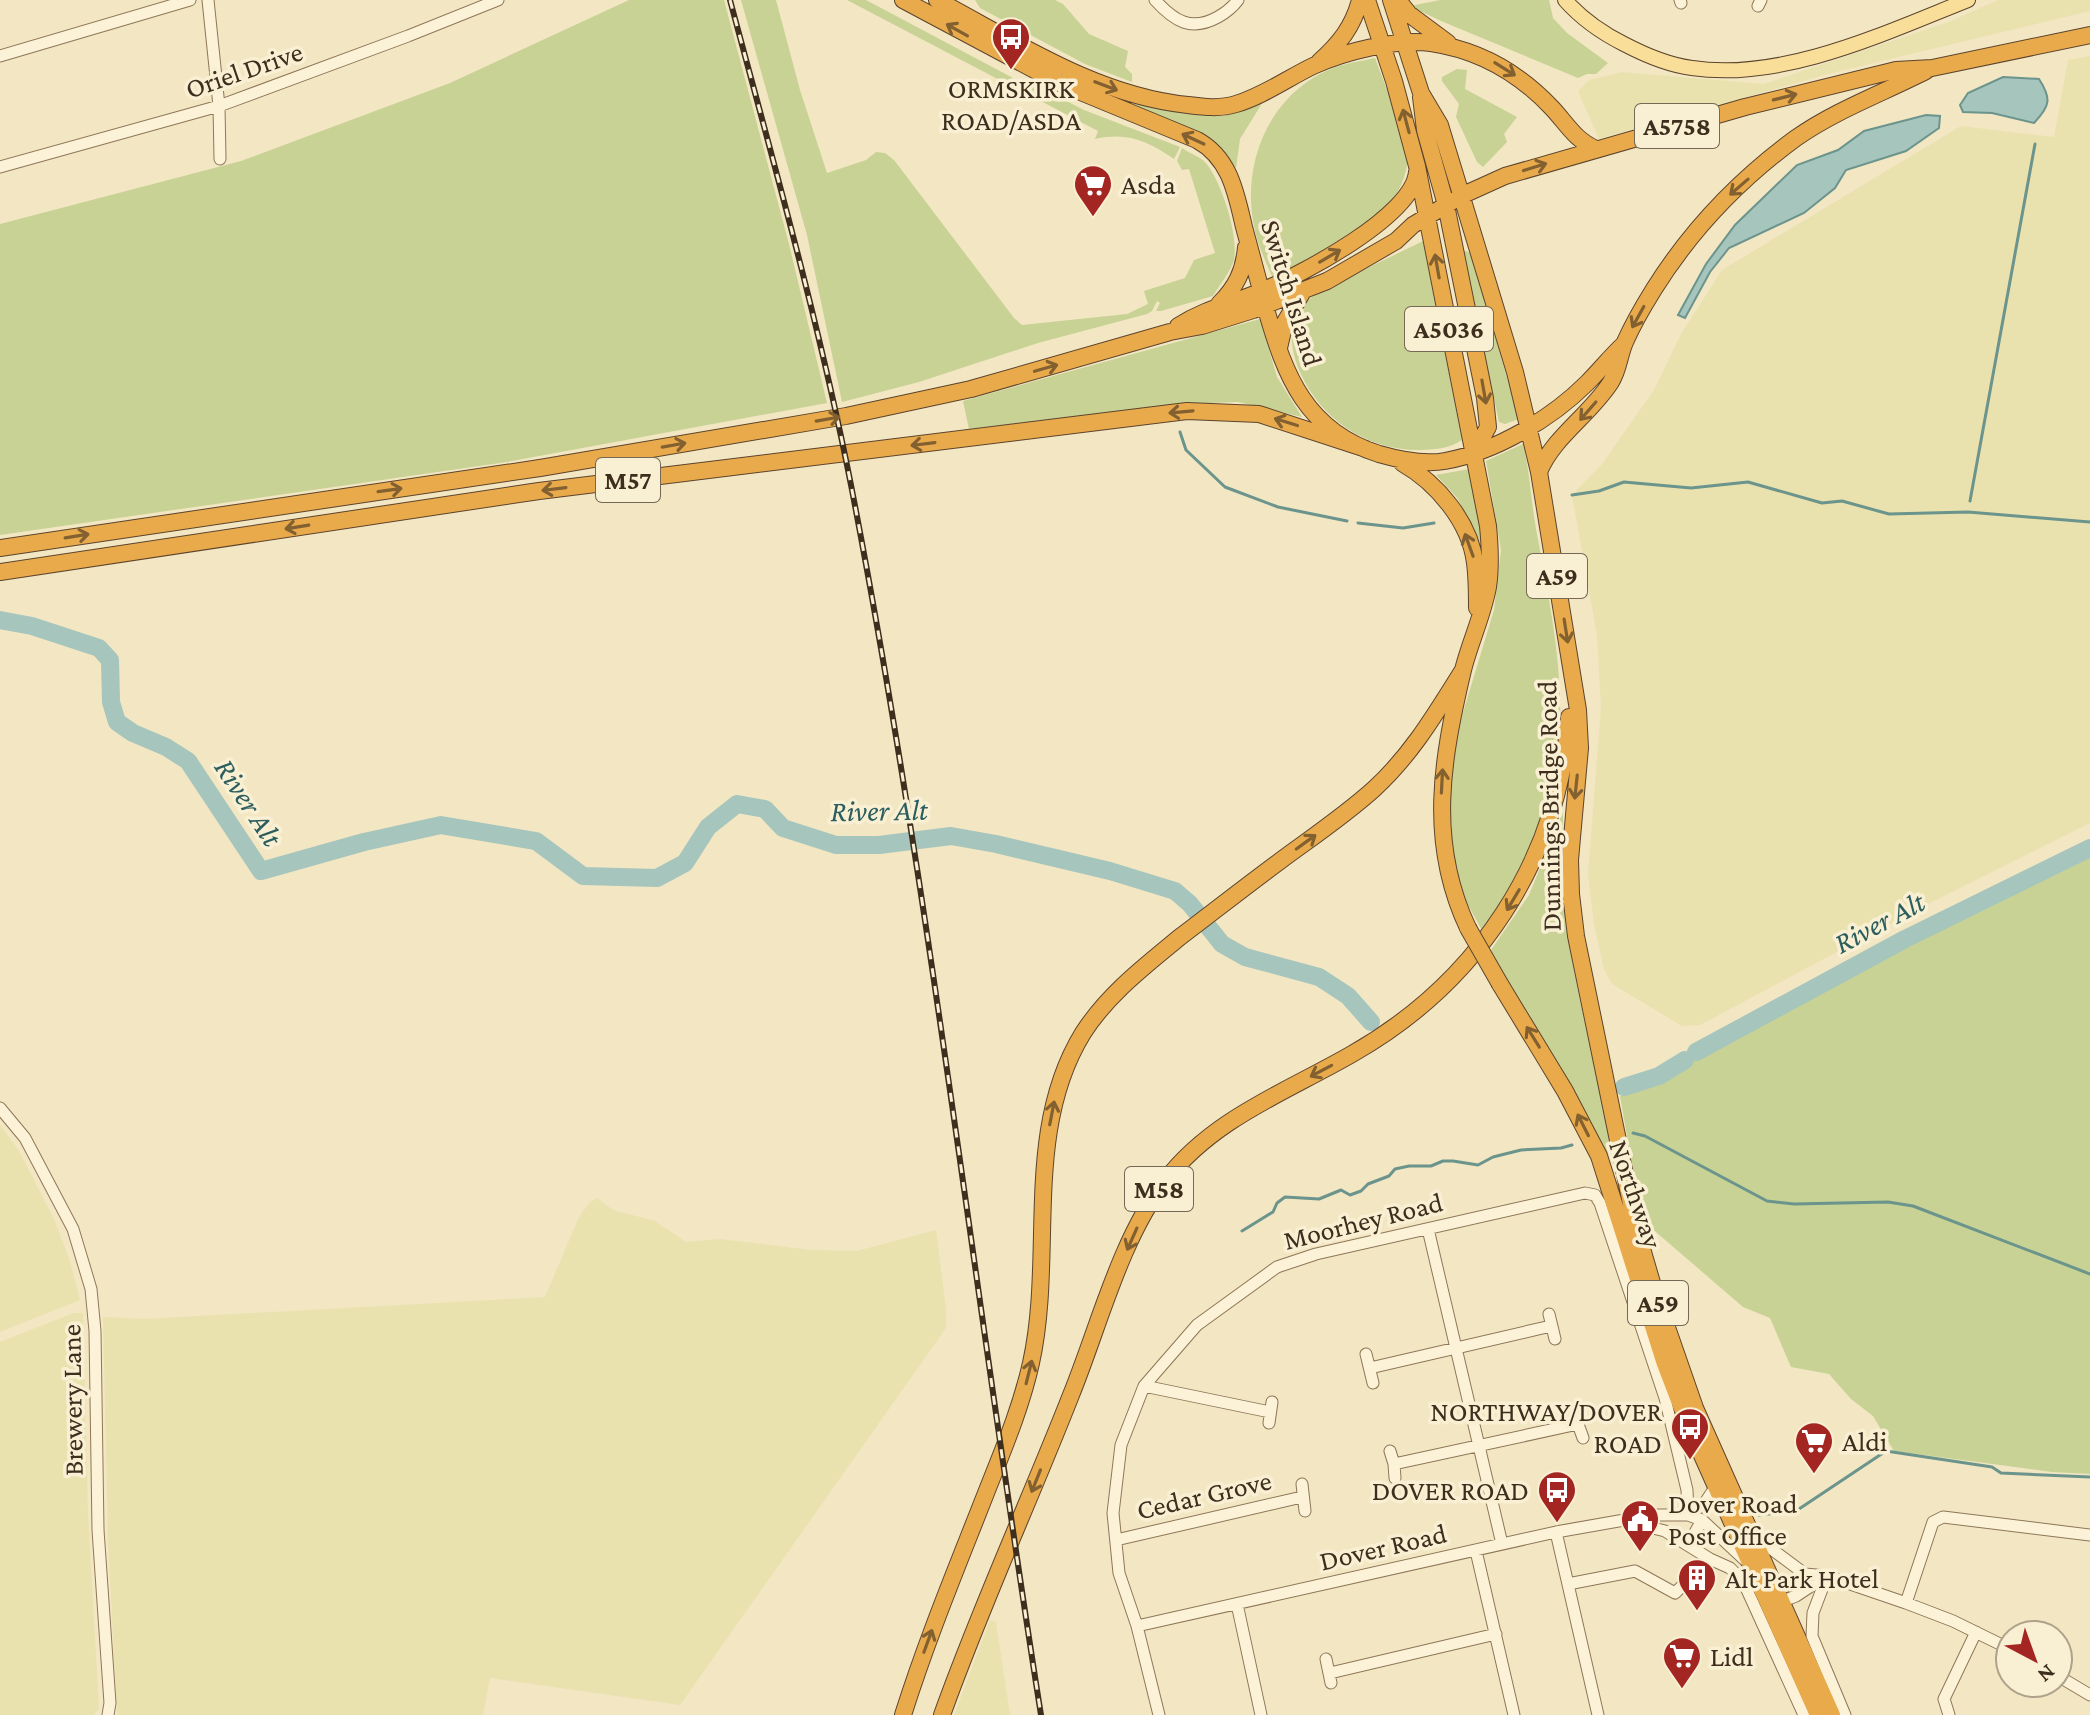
<svg xmlns="http://www.w3.org/2000/svg" width="2090" height="1715" font-family="'Crimson Pro',serif">
<rect width="100%" height="100%" fill="#f2e6c3"/>
<!-- farmland -->
<path fill="#e9e2af" d="M1998 0H2090V11L1828 74 1599 139 1578 91 1589 80 1622 72 1764 84 1951 21Z
M2090 56V823L1908 914 1700 1025 1682 1026 1612 984 1604 969 1594 925 1588 874 1601 707 1597 635 1572 495 1602 464 1654 390 1681 334 1722 270 1961 126 2054 137 2068 60Z
M0 1125 19 1151 54 1219 70 1261 80 1300 0 1332Z
M597 1198 613 1210 655 1221 686 1242 719 1239 812 1250 857 1251 936 1230 946 1310V1328L680 1705 490 1678 483 1715H117L108 1539 103 1317 144 1319 545 1297 579 1217 589 1203Z
M74 1313H83L88 1514 99 1708 94 1715H0V1342Z
M990 1620 996 1622 1010 1715H954Z"/>
<!-- green -->
<path fill="#c8d295" d="M629 0H724L789 244 827 403 507 462 0 535V224L241 161 450 83Z
M741 0H776L800 90 827 173 866 160 876 152 885 153 894 160 1014 318 1022 325 1127 314 1148 304 1144 291 1185 278 1194 260 1215 253 1189 169 1182 170 1177 161 1182 148C1189 153 1198 156 1204 161 1221 178 1241 241 1233 263 1228 275 1219 286 1213 296L1161 311H1156L1160 303 1157 301 1152 311 1147 314 1038 343 919 382 842 402 807 235Z
M847 0H866L1013 78 1009 85Z
M975 0H1055L1063 4 1089 34 1128 51 1125 67 1132 74V82L1085 64 980 8Z
M1440 0H1549L1553 18 1567 33 1608 63 1596 74H1587L1578 78 1441 21 1410 6Z
M1375 58C1384 83 1409 141 1407 165 1406 173 1401 188 1396 194 1374 223 1306 260 1273 279 1266 262 1257 244 1254 226 1241 162 1270 93 1333 68 1346 63 1362 61 1375 58Z
M1457 69 1467 70 1465 89 1517 117 1504 134 1507 142 1483 167 1477 162 1456 117 1459 104 1442 81V77Z
M1016 79 1039 87 1084 110 1180 147 1174 159C1147 141 1128 132 1095 139L1098 131 1012 86Z
M1264 100 1240 139 1236 168 1221 151 1131 109 1133 104 1188 113 1224 116Z
M1423 241 1462 440C1448 449 1438 449 1421 450 1368 451 1321 420 1300 372 1290 349 1287 325 1303 304 1312 293 1404 251 1423 241Z
M1463 250 1471 253 1519 419 1505 424 1499 422Z
M1260 319 1277 377 1302 417 1238 402 1182 404 969 429 963 401Z
M1523 444C1530 472 1531 501 1536 529 1554 625 1576 723 1544 819 1530 859 1504 896 1483 932L1467 903 1453 862 1450 797 1455 739 1494 610 1501 550 1486 461Z
M1469 469 1480 514 1481 545 1458 499 1436 475Z
M1563 812C1563 840 1561 870 1563 898 1572 984 1598 1067 1611 1152L1603 1154 1491 950 1529 895Z
M2090 855V1474L2052 1472 1894 1451 1873 1416 1851 1399 1829 1374 1791 1367 1770 1318 1743 1307 1642 1220 1620 1096 1651 1087 1708 1050 1792 1009 1904 946Z"/>
<!-- water -->
<path fill="#a5c5bd" stroke="#6b948c" stroke-width="2" d="M2003 77 2039 79C2052 99 2050 106 2034 123L1992 113 1963 112 1960 105 1968 93Z
M1926 115 1940 116 1939 128 1906 151 1846 170 1835 188 1804 213 1729 248 1710 272 1685 318 1678 315 1706 264 1735 225 1797 165 1838 150 1864 131Z"/>
<g fill="none" stroke-linecap="round" stroke-linejoin="round">
<!-- stream -->
<path stroke="#6b948c" stroke-width="3" d="M1180 432 1186 450 1225 487 1278 507 1347 521
M1572 495 1599 491 1624 482 1691 488 1748 482 1822 503 1842 501 1889 514 1968 512 2090 522
M1970 501 2035 144
M1358 523 1403 528 1434 523
M1633 1133 1645 1136 1767 1201 1794 1204 1888 1202 1913 1206 2090 1274
M1242 1231 1273 1212 1277 1203 1285 1197 1319 1199 1341 1190 1350 1195 1361 1191 1368 1184 1389 1176 1395 1169 1409 1166H1431L1443 1161H1453L1478 1165 1493 1157 1521 1150 1561 1148 1572 1145
M1759 1515 1796 1511 1886 1451 1992 1467 2001 1473 2090 1477"/>
<!-- river -->
<path stroke="#a5c5bd" stroke-width="18" d="M0 620 32 626 99 648 110 660 111 702 117 722 133 733 166 747 188 761 261 871 364 842 441 825 536 841 583 876 657 878 685 863 708 827 737 804 765 809 783 828 836 845H879L951 836 996 844 1110 871 1175 891 1190 904 1222 944 1245 957 1319 977 1348 996 1371 1022
M1696 1052 1905 939 2090 848
M1624 1087 1659 1076 1685 1060"/>
<defs>
<path id="minor" d="M208 0 219 106 220 159
M1155 0C1174 21 1191 32 1218 17 1227 12 1232 8 1238 0
M1680 0 1681 3
M1758 6 1761 0
M0 56 190 0
M0 167 219 106 408 36 498 0
M0 1108 25 1138 73 1229 91 1289 95 1331 98 1530 110 1703 108 1715
M1428 1229 1502 1544
M1549 1314 1555 1339
M1366 1354 1373 1383
M1370 1368 1551 1326
M1144 1386 1270 1412
M1577 1412 1578 1424 1583 1438
M1269 1423 1272 1402
M1390 1451 1394 1464 1395 1478
M1394 1464 1578 1424
M1302 1484 1305 1511
M1688 1515 1704 1504 1716 1486
M1556 1532 1598 1715
M1754 1536 1805 1574 1827 1576 1906 1603 1953 1621 2010 1649
M1116 1540 1302 1497
M1688 1545 1702 1520
M1476 1551 1514 1715
M1710 1559 1730 1568 1743 1581 1804 1715
M1827 1576 1813 1613 1812 1636 1845 1715
M1568 1584 1635 1571 1675 1593 1710 1559 1665 1531 1625 1521
M1773 1594 1805 1574
M1906 1603 1933 1522 1943 1517 2090 1535
M1237 1604 1261 1715
M1775 1604 1796 1596 1826 1576
M1137 1626 1556 1532 1653 1515H1688L1702 1520 1748 1563
M1326 1659 1331 1683
M1330 1673 1496 1634
M2058 1676 2090 1695
M1159 1715 1137 1626 1119 1573 1113 1513 1121 1445 1144 1386 1197 1325 1277 1267 1316 1254 1585 1193 1595 1195 1600 1203 1665 1398 1687 1490 1688 1515
M1949 1715 1944 1699 1976 1632"/>
<path id="major" d="M1565 0C1581 18 1602 33 1624 44 1645 55 1668 65 1692 68 1782 82 1887 32 1968 0"/>
<path id="highway" d="M903 0 1059 83 1197 140C1230 158 1236 193 1244 227 1251 254 1259 282 1266 309 1285 376 1306 431 1379 454 1400 460 1423 465 1445 461 1495 452 1551 419 1587 383 1600 370 1611 356 1624 344
M937 0C1016 42 1097 96 1188 105 1204 107 1220 109 1236 104 1263 96 1288 78 1313 66 1343 52 1398 38 1431 43 1479 50 1519 73 1552 108 1567 124 1575 140 1596 149
M1367 0 1394 81 1417 166 1488 526C1490 546 1491 567 1488 587 1483 615 1470 642 1463 670 1442 759 1427 841 1468 928
M1391 0 1421 93 1440 125 1515 372 1539 472 1578 710 1580 748 1570 860 1571 894 1576 936 1636 1228 1655 1293 1695 1408 1832 1715
M1398 0 1409 14 1448 43
M1319 62C1339 44 1353 27 1360 0
M1421 97 1425 130 1446 205 1485 398 1488 427 1475 451
M1219 304C1236 287 1244 271 1246 247
M1178 326C1208 307 1233 304 1264 290 1302 274 1413 216 1417 172
M1279 348 1285 322 1302 293
M1402 463C1437 483 1470 522 1475 563 1477 578 1477 593 1477 608
M1539 472C1553 437 1590 415 1611 382 1619 369 1619 356 1625 342 1633 324 1644 305 1654 289 1691 230 1740 179 1796 138 1836 110 1883 93 1926 71
M0 548 540 468 846 416 971 389 1170 332 1202 326 1253 310 1327 281 1396 241 1413 225 1463 195 1505 176 1745 107 1896 70 1932 68 2090 35
M0 572 539 491 1187 411 1259 414 1366 449
M1500 984 1565 1091 1599 1156 1665 1364 1688 1424 1818 1715
M903 1715C927 1639 957 1567 986 1493 1003 1450 1021 1408 1031 1363 1055 1255 1022 1132 1083 1033 1108 994 1145 966 1180 937 1213 912 1246 886 1280 861 1311 838 1344 816 1374 789 1412 754 1436 713 1463 670
M942 1715C981 1606 1029 1502 1071 1395 1099 1326 1120 1240 1165 1181 1212 1119 1286 1092 1352 1054 1477 983 1559 861 1569 717"/>
</defs>
<!-- minor casing -->
<use href="#minor" stroke="#8e7758" stroke-width="13"/>
<!-- major casing -->
<use href="#major" stroke="#5c442c" stroke-width="16"/>
<!-- highway casing -->
<use href="#highway" stroke="#5c442c" stroke-width="18"/>
<!-- minor -->
<use href="#minor" stroke="#fcf2d7" stroke-width="11"/>
<!-- major -->
<use href="#major" stroke="#f8de98" stroke-width="14"/>
<!-- highway -->
<use href="#highway" stroke="#e9aa4c" stroke-width="16"/>
<defs>
<path id="rail" d="M730 0C773 161 819 322 851 485 930 892 976 1305 1041 1715"/>
</defs>
<!-- rail casing -->
<use href="#rail" stroke="#3d2e1d" stroke-width="6"/>
<!-- rail -->
<use href="#rail" stroke="#f9efd3" stroke-width="3" stroke-dasharray="9" stroke-linecap="butt"/>
<defs>
<path id="highway-bridge" d="M1468 928 1500 984"/>
</defs>
<!-- highway-bridge casing -->
<use href="#highway-bridge" stroke="#5c442c" stroke-width="18" stroke-linecap="butt"/>
<!-- highway-bridge -->
<use href="#highway-bridge" stroke="#e9aa4c" stroke-width="16"/>
</g>
<!-- one-way arrows -->
<defs><path id="oneway-shaft" d="M-6 0H5M1.5-3L5.5 0L1.5 3" fill="none" stroke-width="1.6" stroke-linecap="round" stroke-linejoin="round" transform="scale(2)"/></defs>
<g stroke="#826030">
<use href="#oneway-shaft" transform="translate(957 30) rotate(-151)"/>
<use href="#oneway-shaft" transform="translate(1505 69) rotate(32)"/>
<use href="#oneway-shaft" transform="translate(1106 86) rotate(21)"/>
<use href="#oneway-shaft" transform="translate(1785 97) rotate(-14)"/>
<use href="#oneway-shaft" transform="translate(1406 121) rotate(-105)"/>
<use href="#oneway-shaft" transform="translate(1193 139) rotate(-155)"/>
<use href="#oneway-shaft" transform="translate(1535 167) rotate(-17)"/>
<use href="#oneway-shaft" transform="translate(1739 187) rotate(139)"/>
<use href="#oneway-shaft" transform="translate(1330 256) rotate(-31)"/>
<use href="#oneway-shaft" transform="translate(1437 266) rotate(-100)"/>
<use href="#oneway-shaft" transform="translate(1638 317) rotate(119)"/>
<use href="#oneway-shaft" transform="translate(1046 368) rotate(-16)"/>
<use href="#oneway-shaft" transform="translate(1484 392) rotate(80)"/>
<use href="#oneway-shaft" transform="translate(1588 411) rotate(131)"/>
<use href="#oneway-shaft" transform="translate(1181 412) rotate(175)"/>
<use href="#oneway-shaft" transform="translate(828 419) rotate(-10)"/>
<use href="#oneway-shaft" transform="translate(1286 422) rotate(-163)"/>
<use href="#oneway-shaft" transform="translate(923 444) rotate(173)"/>
<use href="#oneway-shaft" transform="translate(674 445) rotate(-10)"/>
<use href="#oneway-shaft" transform="translate(554 489) rotate(173)"/>
<use href="#oneway-shaft" transform="translate(390 490) rotate(-8)"/>
<use href="#oneway-shaft" transform="translate(297 527) rotate(171)"/>
<use href="#oneway-shaft" transform="translate(77 536) rotate(-9)"/>
<use href="#oneway-shaft" transform="translate(1469 545) rotate(-110)"/>
<use href="#oneway-shaft" transform="translate(1566 631) rotate(81)"/>
<use href="#oneway-shaft" transform="translate(1442 781) rotate(-87)"/>
<use href="#oneway-shaft" transform="translate(1576 787) rotate(96)"/>
<use href="#oneway-shaft" transform="translate(1306 842) rotate(-36)"/>
<use href="#oneway-shaft" transform="translate(1513 900) rotate(121)"/>
<use href="#oneway-shaft" transform="translate(1533 1037) rotate(-122)"/>
<use href="#oneway-shaft" transform="translate(1321 1071) rotate(152)"/>
<use href="#oneway-shaft" transform="translate(1052 1113) rotate(-79)"/>
<use href="#oneway-shaft" transform="translate(1583 1125) rotate(-117)"/>
<use href="#oneway-shaft" transform="translate(1132 1239) rotate(114)"/>
<use href="#oneway-shaft" transform="translate(1029 1372) rotate(-76)"/>
<use href="#oneway-shaft" transform="translate(1036 1481) rotate(112)"/>
<use href="#oneway-shaft" transform="translate(928 1641) rotate(-70)"/>
</g>
<!-- icons -->
<defs>
<symbol id="bus-pin" viewBox="-11 -11 22 30"><path d="M0 17L-7.5 6A9.5 9.5 0 1 1 7.5 6Z" fill="#a32622" stroke="#f9efd3"/><path d="M-5-6H5V4H4V6H2V4H-2V6H-4V4H-5ZM-3.5-4V0h7V-4ZM-3.5 1.2v1.5H-2V1.2ZM2 1.2v1.5H3.5V1.2Z" fill="#fff"/></symbol>
<symbol id="supermarket-pin" viewBox="-11 -11 22 30"><path d="M0 17L-7.5 6A9.5 9.5 0 1 1 7.5 6Z" fill="#a32622" stroke="#f9efd3"/><path d="M-6-5.5h2.5l.6 2H6L4.5 2H-2.5L-4.4-4H-6ZM-1.5 3.2a1.3 1.3 0 1 0 .1 0ZM3 3.2a1.3 1.3 0 1 0 .1 0Z" fill="#fff"/></symbol>
<symbol id="civic-pin" viewBox="-11 -11 22 30"><path d="M0 17L-7.5 6A9.5 9.5 0 1 1 7.5 6Z" fill="#a32622" stroke="#f9efd3"/><path d="M-.6-6.5H3V-4.5H.6V-3L4-1V1h2V6H-6V1h2V-1L-.6-3ZM-1.2 2.5V6h2.4V2.5Z" fill="#fff"/></symbol>
<symbol id="building-pin" viewBox="-11 -11 22 30"><path d="M0 17L-7.5 6A9.5 9.5 0 1 1 7.5 6Z" fill="#a32622" stroke="#f9efd3"/><path d="M-4-6H4V6H1V3H-1V6H-4ZM-2.5-4.3h1.7v1.8h-1.7ZM.8-4.3h1.7v1.8H.8ZM-2.5-1h1.7V.8h-1.7ZM.8-1h1.7V.8H.8Z" fill="#fff"/></symbol>
</defs>
<g fill-rule="evenodd">
<use href="#bus-pin" x="989" y="15" width="44" height="60"/>
<use href="#supermarket-pin" x="1071" y="162" width="44" height="60"/>
<use href="#bus-pin" x="1668" y="1405" width="44" height="60"/>
<use href="#supermarket-pin" x="1792" y="1419" width="44" height="60"/>
<use href="#bus-pin" x="1535" y="1468" width="44" height="60"/>
<use href="#civic-pin" x="1618" y="1497" width="44" height="60"/>
<use href="#building-pin" x="1675" y="1556" width="44" height="60"/>
<use href="#supermarket-pin" x="1660" y="1634" width="44" height="60"/>
</g>
<g text-anchor="middle" dominant-baseline="central" stroke-width="7" stroke-linejoin="round" paint-order="stroke">
<!-- shield labels -->
<g fill="#f9efd3" stroke="#756854" stroke-width="2">
<rect x="1635" y="104" width="84" height="44" rx="6"/>
<rect x="1405" y="307" width="88" height="44" rx="6"/>
<rect x="596" y="458" width="64" height="44" rx="6"/>
<rect x="1527" y="554" width="60" height="44" rx="6"/>
<rect x="1125" y="1167" width="68" height="44" rx="6"/>
<rect x="1628" y="1281" width="60" height="44" rx="6"/>
</g>
<g font-size="26" font-weight="bold" fill="#3d2e1d">
<text x="1677" y="126">A5758</text>
<text x="1449" y="329">A5036</text>
<text x="628" y="480">M57</text>
<text x="1557" y="576">A59</text>
<text x="1159" y="1189">M58</text>
<text x="1658" y="1303">A59</text>
</g>
<!-- street labels -->
<g font-size="28" fill="#3d2e1d" stroke="#f9efd3">
<text transform="translate(244 70) rotate(-19)">Oriel Drive</text>
<text transform="translate(1292 293) rotate(73)">Switch Island</text>
<text transform="translate(1549 806) rotate(-91)">Dunnings Bridge Road</text>
<text transform="translate(1636 1194) rotate(71)">Northway</text>
<text transform="translate(1363 1221) rotate(-14)">Moorhey Road</text>
<text transform="translate(72 1400) rotate(-91)">Brewery Lane</text>
<text transform="translate(1204 1495) rotate(-13)">Cedar Grove</text>
<text transform="translate(1383 1547) rotate(-13)">Dover Road</text>
</g>
<!-- poi labels -->
<g font-size="28" fill="#3d2e1d" stroke="#f9efd3" text-anchor="start">
<text x="1011" y="88" text-anchor="middle">ORMSKIRK<tspan x="1011" dy="32">ROAD/ASDA</tspan></text>
<text x="1121" y="184">Asda</text>
<text x="1662" y="1411" text-anchor="end">NORTHWAY/DOVER<tspan x="1662" dy="32">ROAD</tspan></text>
<text x="1842" y="1441">Aldi</text>
<text x="1529" y="1490" text-anchor="end">DOVER ROAD</text>
<text x="1668" y="1503">Dover Road<tspan x="1668" dy="32">Post Office</tspan></text>
<text x="1725" y="1578">Alt Park Hotel</text>
<text x="1710" y="1656">Lidl</text>
</g>
<!-- water labels -->
<g font-size="30" font-style="italic" fill="#2b5e5d" stroke="#f9efd3">
<text transform="translate(249 802) rotate(57)">River Alt</text>
<text transform="translate(879 810) rotate(-1)">River Alt</text>
<text transform="translate(1879 922) rotate(-28)">River Alt</text>
</g>
</g>
<!-- north arrow -->
<g transform="translate(2034 1659) rotate(139)"><circle r="38" fill="#f9efd3" stroke="#aea28a" stroke-width="2"/>
<path d="M0-6L14 30L0 20L-14 30Z" fill="#a32622"/>
<text y="-12" font-size="22" font-weight="bold" text-anchor="middle" fill="#3d2e1d">N</text>
</g>
</svg>
